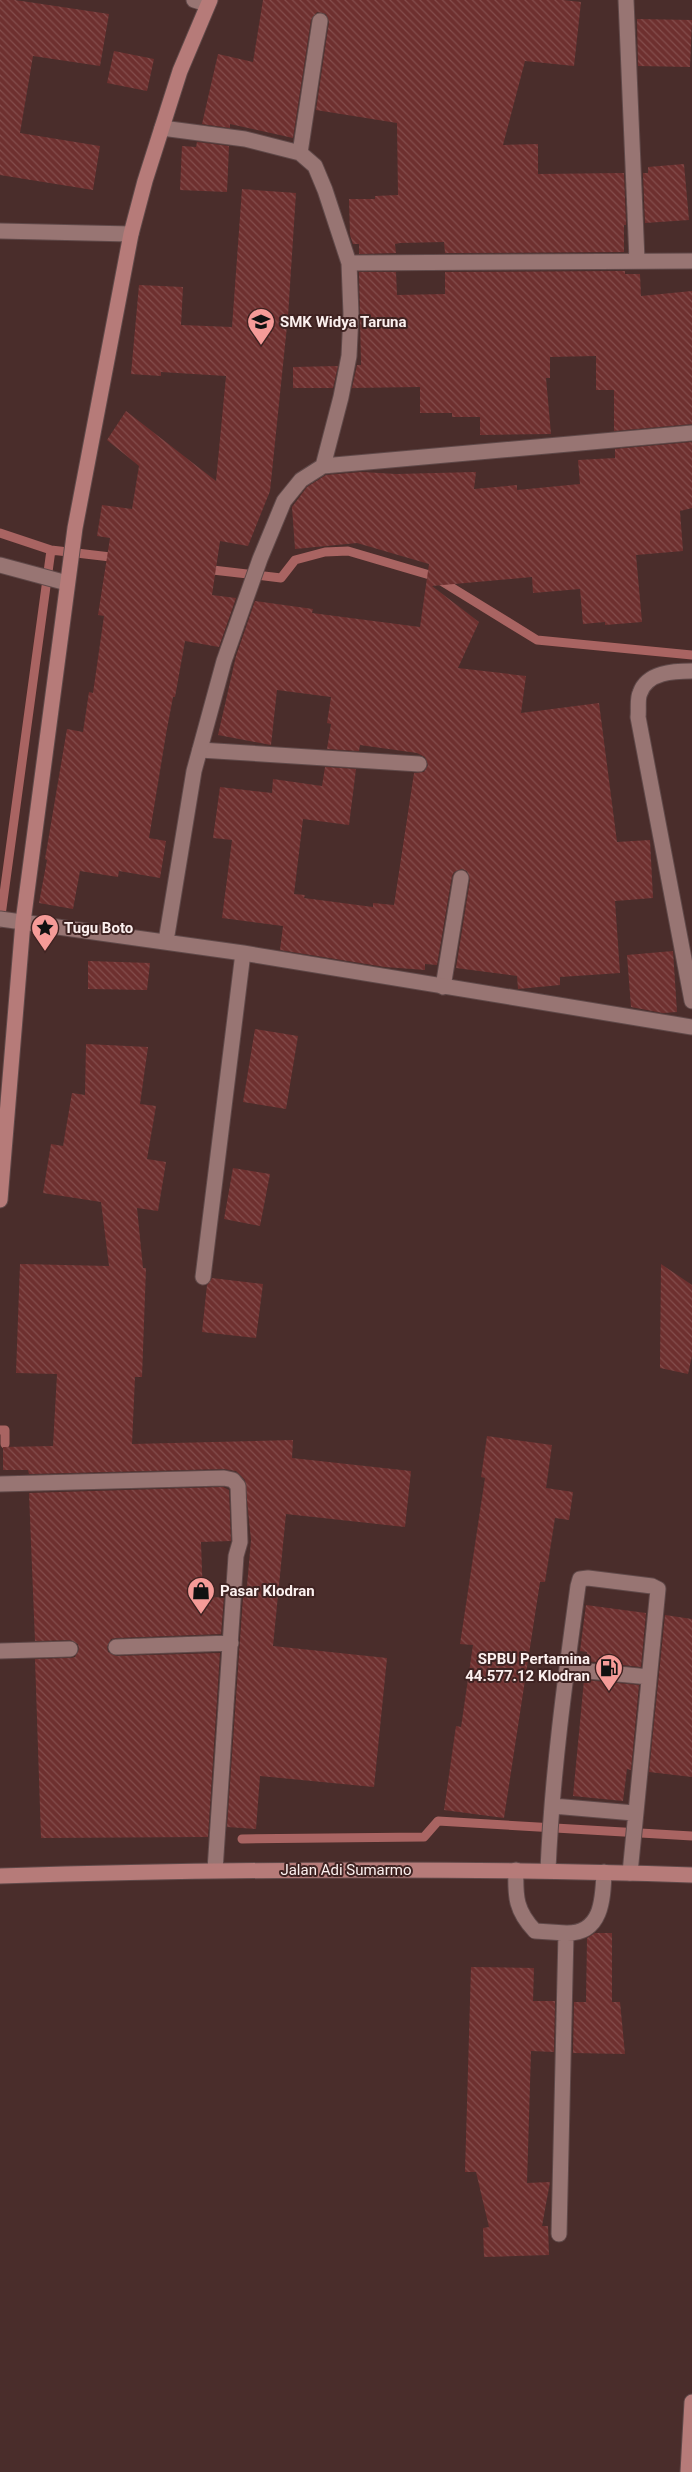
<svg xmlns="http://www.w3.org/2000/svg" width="692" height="2472" font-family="Roboto,sans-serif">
<defs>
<pattern id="building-back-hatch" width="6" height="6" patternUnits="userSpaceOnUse" patternTransform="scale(1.25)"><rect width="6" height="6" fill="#6e302f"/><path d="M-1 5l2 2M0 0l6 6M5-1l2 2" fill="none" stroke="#844e4d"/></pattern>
</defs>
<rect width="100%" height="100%" fill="#4a2d2b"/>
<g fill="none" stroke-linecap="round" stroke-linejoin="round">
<!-- stream -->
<path stroke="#a96462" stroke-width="9" d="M0 533 51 550 119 558
M204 569 281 578 295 560 325 552 348 551 433 576 537 640 692 655
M0 923 51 550
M0 1430H5V1444
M242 1839 424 1837 438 1821 692 1836"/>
</g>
<!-- building -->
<path fill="url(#building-back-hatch)" d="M0 0H15L109 14 100 66 33 56 20 133 100 146 93 190 0 175Z
M263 0H563L581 2 574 66 525 61 503 145 538 144V174L624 173 626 225H624V252L445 253 444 242 400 243 395 244 396 253 359 254V244H353L350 235 349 199H375V196L398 195 397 123 316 110 329 22 326 14 317 12 311 20 293 138 230 124V128L202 124 218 54 253 62Z
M637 19 692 20 690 67 638 66Z
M114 51 154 59 147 91 107 83Z
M197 142 229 146 227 192 180 190 182 146 196 147Z
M684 164 689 220 645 223 643 173H648V167Z
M242 189 296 193 288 316 270 491 248 546 220 541 212 595 236 598 219 647 185 641 175 697H173L166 734 149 838 166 841 160 878 119 871 118 877 80 871 73 909 39 903 47 860 45 859 67 729 83 732 89 692 93 693 104 616 98 615 110 538 97 536 102 505 132 509 139 466 107 440 126 411 216 481 226 376 161 372V376L131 374 139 285 183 287 181 325 232 327Z
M625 271V274H640L641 296 692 291V424L614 431V390H596V356L550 357V378H546L551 434 480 435V417H452V413H420V387L352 388 357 365H361L359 272H396L397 295 445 294V272Z
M338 366 333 388H293V367Z
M692 442V508L680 511 683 551 636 555 642 622 605 625V622L583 624 580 589 533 593 532 577 432 586 479 622 458 668 526 676 521 713 599 703 617 842 650 840 653 898 615 901 620 973 560 977V985L518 989 517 976 456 968 470 880 467 871 462 869 454 872 452 876 437 965 425 964V970L385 967 280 950 283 926 222 918 232 840 213 838 220 787 272 793 273 779 322 786 325 767 356 769 349 825 303 819 294 894 305 895 304 898 373 907V903L394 905 414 773 424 772 428 765 425 757 417 753 360 745 359 751 327 749 331 724 327 723 331 697 277 690 271 745 218 735 236 656 255 601 313 609 312 613 420 627 429 564 357 543 295 549 292 507 307 487 326 475 362 472 396 474 476 472 474 489 517 485V490L580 484 578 460 615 458V449Z
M673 951 677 1012 663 1013 631 1007 627 955Z
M88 961 150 963 147 990 88 989Z
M255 1029 298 1036 286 1109 243 1102Z
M86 1044 148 1047 140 1104 156 1106 147 1159 166 1162 158 1211 137 1208 143 1268H146L142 1377H135L132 1444 293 1440 292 1458 411 1471 405 1527 286 1514 273 1646 387 1658 374 1787 260 1776 256 1829 227 1827 243 1597H246L251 1540 245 1480 236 1471 224 1469 29 1474 28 1470H3V1447L53 1446 57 1374 16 1373 20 1264 109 1266 101 1202 43 1193 51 1144 63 1146 72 1093 85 1095Z
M233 1168 270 1174 260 1226 224 1219Z
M661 1264 692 1285V1356L688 1374 660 1368Z
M212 1278 263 1284 256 1338 202 1332 207 1285Z
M487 1436 552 1445 546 1488 573 1492 569 1520 555 1518 545 1582H540L504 1818 444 1810 456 1726 461 1727 473 1645 460 1644 485 1478 481 1477Z
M223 1487 229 1490 231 1541 201 1542 203 1598 224 1597 221 1634 116 1638 111 1639 107 1647 108 1652 116 1656 220 1653 208 1837 41 1838 35 1659 71 1658 75 1657 79 1649 78 1644 70 1640 35 1641 29 1493Z
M586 1605 646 1613 641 1667 586 1661 587 1652 580 1651Z
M665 1615 692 1619V1777L649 1772Z
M584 1680 639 1685 631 1770 627 1769 623 1801 573 1796Z
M595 1933H612V2002H620L625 2054 573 2053 574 2002H586L587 1938Z
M471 1967 534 1968 533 2001H555L554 2052 531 2051 527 2183 550 2182 542 2226H548L549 2255 484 2257 483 2228 489 2227 476 2172H465Z"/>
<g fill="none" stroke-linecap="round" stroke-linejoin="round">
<defs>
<path id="lane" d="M200 750 419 764
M443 987 461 878
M0 1484 224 1478 233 1480 238 1486 240 1542 236 1556 215 1870
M116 1647 231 1643
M0 1651 70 1649
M567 1669 649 1677
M553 1806 634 1813
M516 1870C515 1897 516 1911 535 1931L566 1933
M548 1870C552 1775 565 1680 578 1586L580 1579 588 1578 652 1586 658 1589 630 1873
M559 2234 566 1933C602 1934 603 1899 604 1872"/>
<path id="street" d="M194 0 207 4
M626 0 637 260
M162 128 245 139 300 153 315 166 325 190 349 263 351 314 349 356 341 397 323 466 301 480 284 501 260 559 224 661 194 771 166 941
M300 153 320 21
M0 231 131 234
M349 263 692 261
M323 466 692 433
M0 565 67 583
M692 671C674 671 647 672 640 693 637 699 639 710 638 717L692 1001
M0 919 243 953 692 1027
M203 1277 243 953"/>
<path id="secondary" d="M0 1200 23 922 75 528 131 234 145 181 180 71 210 0
M0 1876C231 1869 461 1867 692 1875
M688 2472 692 2402"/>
</defs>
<!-- lane casing -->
<use href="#lane" stroke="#604949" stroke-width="17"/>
<!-- street casing -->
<use href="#street" stroke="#604949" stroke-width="17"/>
<!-- secondary casing -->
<use href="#secondary" stroke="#604949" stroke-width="17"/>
<!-- lane -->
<use href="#lane" stroke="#987573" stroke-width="15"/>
<!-- street -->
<use href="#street" stroke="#987573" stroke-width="15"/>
<!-- secondary -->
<use href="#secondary" stroke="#b67b79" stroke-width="15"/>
</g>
<!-- icons -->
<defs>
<symbol id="school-pin" viewBox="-11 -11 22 30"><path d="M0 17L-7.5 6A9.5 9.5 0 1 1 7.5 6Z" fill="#f59b98" stroke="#3f2322"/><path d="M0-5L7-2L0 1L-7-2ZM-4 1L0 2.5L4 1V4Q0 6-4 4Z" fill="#111"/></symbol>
<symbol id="sight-pin" viewBox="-11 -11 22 30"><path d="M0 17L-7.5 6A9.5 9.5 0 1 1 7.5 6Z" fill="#f59b98" stroke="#3f2322"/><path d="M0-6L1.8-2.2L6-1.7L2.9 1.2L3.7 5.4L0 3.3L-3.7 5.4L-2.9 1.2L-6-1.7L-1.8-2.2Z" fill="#111"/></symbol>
<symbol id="shop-pin" viewBox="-11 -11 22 30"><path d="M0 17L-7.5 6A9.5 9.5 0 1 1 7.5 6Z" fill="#f59b98" stroke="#3f2322"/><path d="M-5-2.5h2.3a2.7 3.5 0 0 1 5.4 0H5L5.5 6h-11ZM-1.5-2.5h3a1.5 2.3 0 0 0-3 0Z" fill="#111"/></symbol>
<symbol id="fuel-pin" viewBox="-11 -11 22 30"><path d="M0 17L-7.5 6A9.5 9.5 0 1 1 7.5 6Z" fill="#f59b98" stroke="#3f2322"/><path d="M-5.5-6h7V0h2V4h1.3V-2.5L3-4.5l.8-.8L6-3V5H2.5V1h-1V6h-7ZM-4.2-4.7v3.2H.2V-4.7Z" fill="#111"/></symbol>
</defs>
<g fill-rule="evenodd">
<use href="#school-pin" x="245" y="306" width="32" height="43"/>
<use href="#sight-pin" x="29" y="912" width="32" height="43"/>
<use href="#shop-pin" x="185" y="1575" width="32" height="43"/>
<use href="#fuel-pin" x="593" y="1652" width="32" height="43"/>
</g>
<g text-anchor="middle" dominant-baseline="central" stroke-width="4" stroke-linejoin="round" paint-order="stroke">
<!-- poi labels -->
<g font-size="15" font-weight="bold" fill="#fcf0ef" stroke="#3f2322" text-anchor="start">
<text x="280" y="322">SMK Widya Taruna</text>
<text x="64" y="928">Tugu Boto</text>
<text x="220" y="1591">Pasar Klodran</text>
<text x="590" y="1659" text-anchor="end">SPBU Pertamina<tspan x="590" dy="17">44.577.12 Klodran</tspan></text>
</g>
<!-- street labels -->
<g font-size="15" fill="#fcf0ef" stroke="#3f2322">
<text x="346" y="1870">Jalan Adi Sumarmo</text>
</g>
</g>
</svg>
